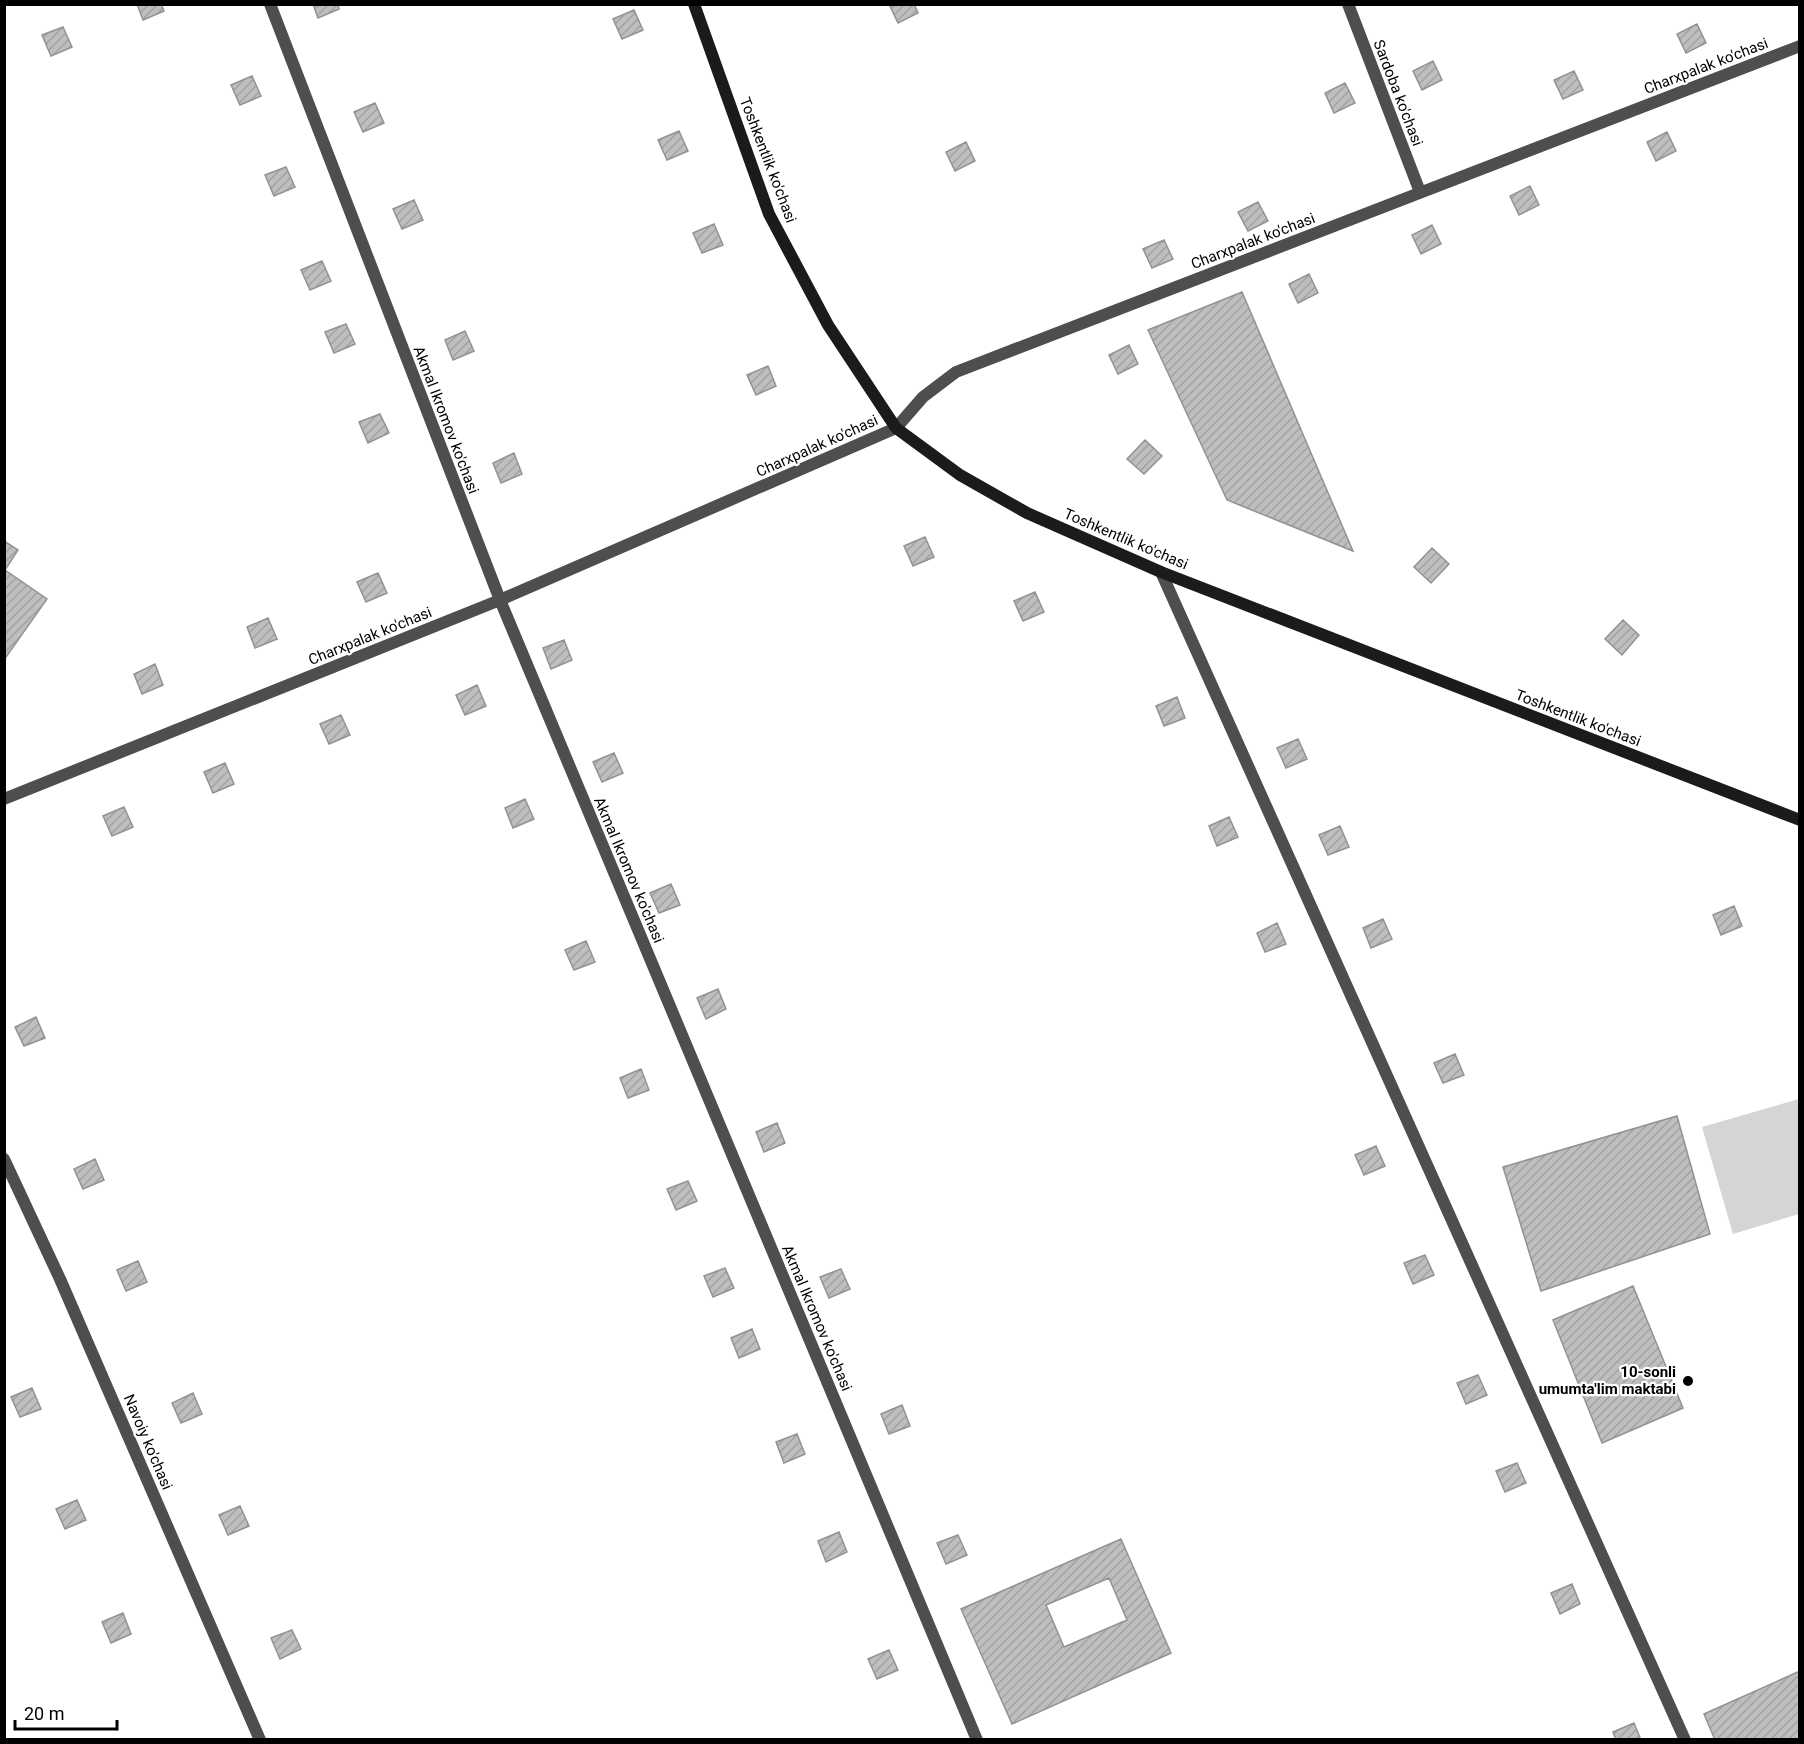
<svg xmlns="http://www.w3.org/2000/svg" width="1804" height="1744" font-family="Roboto,sans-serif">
<defs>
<pattern id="building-hatch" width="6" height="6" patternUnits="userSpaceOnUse" patternTransform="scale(1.5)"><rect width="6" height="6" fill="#bebebe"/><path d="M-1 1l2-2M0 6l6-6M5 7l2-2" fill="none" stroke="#a2a2a2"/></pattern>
</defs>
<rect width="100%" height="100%" fill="#fff"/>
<!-- grass -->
<path fill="#d5d5d5" d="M1799 1099V1214L1733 1234 1702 1127Z"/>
<!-- building -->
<path fill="url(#building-hatch)" stroke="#929292" stroke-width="1.5" fill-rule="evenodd" d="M137 4H161L164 11 143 20Z
M313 4H338L339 9 318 18Z
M889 4H914L918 13 898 23Z
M634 10 643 30 622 39 613 19Z
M1697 24 1706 43 1686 53 1677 34Z
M63 27 72 47 51 56 42 35Z
M1433 61 1442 80 1422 90 1413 71Z
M1574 71 1583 90 1563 99 1554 80Z
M252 76 261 96 240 105 231 85Z
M1345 83 1355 103 1334 113 1325 93Z
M375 103 384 123 363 132 354 112Z
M679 131 688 151 667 160 658 140Z
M1667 132 1676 151 1656 161 1647 142Z
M966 142 975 161 955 171 946 152Z
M286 167 295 187 274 196 265 175Z
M1530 186 1539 205 1519 215 1510 196Z
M414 200 423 220 402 229 393 209Z
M1258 202 1268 221 1248 231 1238 212Z
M714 224 723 245 702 253 693 233Z
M1432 225 1441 244 1421 254 1412 235Z
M1164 240 1173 259 1152 268 1143 249Z
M322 261 331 281 310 290 301 270Z
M1309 274 1318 293 1298 303 1289 284Z
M1242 292 1353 551 1227 500 1148 330Z
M346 324 355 344 334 353 325 332Z
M465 331 474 351 453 360 445 340Z
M1129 345 1138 364 1118 374 1109 355Z
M768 366 776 386 756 395 747 375Z
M380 414 389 433 368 443 359 422Z
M1145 440 1162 456 1144 474 1127 459Z
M514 453 522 474 501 483 493 463Z
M925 537 934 557 913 566 904 546Z
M4 541 18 550 5 570 47 599 4 660Z
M1432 548 1449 564 1431 583 1414 567Z
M378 573 387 593 366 602 357 582Z
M1035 592 1044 612 1023 621 1014 601Z
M268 618 277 639 255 648 247 627Z
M1623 620 1639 635 1622 655 1605 639Z
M564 640 572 660 551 669 543 648Z
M155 664 163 685 142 694 134 674Z
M477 685 486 706 465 715 456 695Z
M1177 697 1185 718 1164 726 1156 706Z
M341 715 350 735 329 744 320 724Z
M1298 739 1307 759 1286 768 1277 748Z
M614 753 623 773 602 782 593 762Z
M225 763 234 784 213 793 204 772Z
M525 799 534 819 513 828 505 808Z
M124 807 133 827 112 836 103 816Z
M1229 817 1238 837 1217 846 1209 826Z
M1340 826 1349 847 1328 855 1319 835Z
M671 884 680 905 659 913 650 893Z
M1734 906 1742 926 1721 935 1713 915Z
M1383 919 1392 939 1371 948 1363 928Z
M1277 923 1286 944 1265 952 1257 933Z
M586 941 595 962 574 970 565 950Z
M718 989 726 1009 706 1019 697 998Z
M36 1017 45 1038 24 1046 15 1027Z
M1455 1054 1464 1075 1443 1083 1434 1063Z
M641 1069 649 1090 628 1098 620 1078Z
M1677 1116 1710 1234 1541 1291 1503 1167Z
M777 1123 785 1143 764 1152 756 1132Z
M1376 1146 1385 1166 1364 1175 1355 1155Z
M95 1159 104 1180 83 1189 74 1169Z
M688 1181 697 1201 676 1210 667 1189Z
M1425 1255 1434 1275 1413 1284 1404 1263Z
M138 1261 147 1282 126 1291 117 1270Z
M725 1268 734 1288 713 1297 704 1276Z
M841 1269 850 1289 829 1298 820 1277Z
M1633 1286 1683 1408 1602 1443 1553 1320Z
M752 1329 760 1349 739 1358 731 1338Z
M1478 1375 1487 1395 1466 1404 1457 1383Z
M32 1388 41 1409 20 1417 11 1397Z
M193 1393 202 1414 181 1423 172 1403Z
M902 1405 910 1426 889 1434 881 1414Z
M797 1434 805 1454 784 1463 776 1442Z
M1517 1463 1526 1483 1505 1492 1496 1471Z
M77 1500 86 1520 65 1529 56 1509Z
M240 1506 249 1526 228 1535 219 1515Z
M839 1532 847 1552 826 1562 818 1541Z
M958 1535 967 1555 946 1564 937 1543Z
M1121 1539 1171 1653 1012 1724 961 1609ZM1109 1578 1127 1620 1064 1647 1046 1605Z
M1572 1584 1580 1604 1560 1614 1551 1593Z
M123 1613 131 1634 111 1643 102 1622Z
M292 1630 301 1649 280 1659 271 1638Z
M889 1650 898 1670 877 1679 868 1659Z
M1800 1671V1739L1715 1740 1704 1714Z
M1634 1723 1641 1740H1616L1613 1732Z"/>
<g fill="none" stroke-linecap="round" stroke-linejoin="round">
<!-- minor -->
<path stroke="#4e4e4e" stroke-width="12" d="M270 4 500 600 977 1740
M1348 4 1420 192
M1161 572 1685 1740
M4 799 500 600 896 428 923 397 956 372 1800 46"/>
<!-- tertiary -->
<path stroke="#4e4e4e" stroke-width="12" d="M4 1159 60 1279 260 1740"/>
<!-- secondary -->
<path stroke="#1b1b1b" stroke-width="12" d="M694 4 769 214 828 325 896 428 960 475 1027 513 1161 572 1800 820"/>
</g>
<!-- markers -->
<circle fill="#000" stroke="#fff" stroke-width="2" cx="1688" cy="1381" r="6"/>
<g text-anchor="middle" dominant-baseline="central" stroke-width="4.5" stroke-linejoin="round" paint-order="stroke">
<!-- street labels -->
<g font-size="15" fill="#000" stroke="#fff">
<text transform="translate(1706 66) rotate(-21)">Charxpalak ko'chasi</text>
<text transform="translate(1398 93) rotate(69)">Sardoba ko'chasi</text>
<text transform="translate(768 160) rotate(69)">Toshkentlik ko'chasi</text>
<text transform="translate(1253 241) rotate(-21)">Charxpalak ko'chasi</text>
<text transform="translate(446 420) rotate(69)">Akmal Ikromov ko'chasi</text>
<text transform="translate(817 446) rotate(-24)">Charxpalak ko'chasi</text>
<text transform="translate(1126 539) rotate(23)">Toshkentlik ko'chasi</text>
<text transform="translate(370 636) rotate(-22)">Charxpalak ko'chasi</text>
<text transform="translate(1578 718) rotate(21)">Toshkentlik ko'chasi</text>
<text transform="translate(629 870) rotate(67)">Akmal Ikromov ko'chasi</text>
<text transform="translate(817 1318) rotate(67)">Akmal Ikromov ko'chasi</text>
<text transform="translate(148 1442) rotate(67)">Navoiy ko'chasi</text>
</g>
<!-- poi labels -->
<g font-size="15" font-weight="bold" fill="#000" stroke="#fff" text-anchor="end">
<text x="1676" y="1372">10-sonli<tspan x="1676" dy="17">umumta'lim maktabi</tspan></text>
</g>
</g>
<!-- border -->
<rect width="1804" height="1744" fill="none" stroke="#000000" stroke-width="12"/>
<!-- scale -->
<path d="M15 1720v9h102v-9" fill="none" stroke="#000000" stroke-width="3"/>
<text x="24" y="1720" font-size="18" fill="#000000" stroke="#ffffff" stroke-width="4.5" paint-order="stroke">20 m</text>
</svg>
